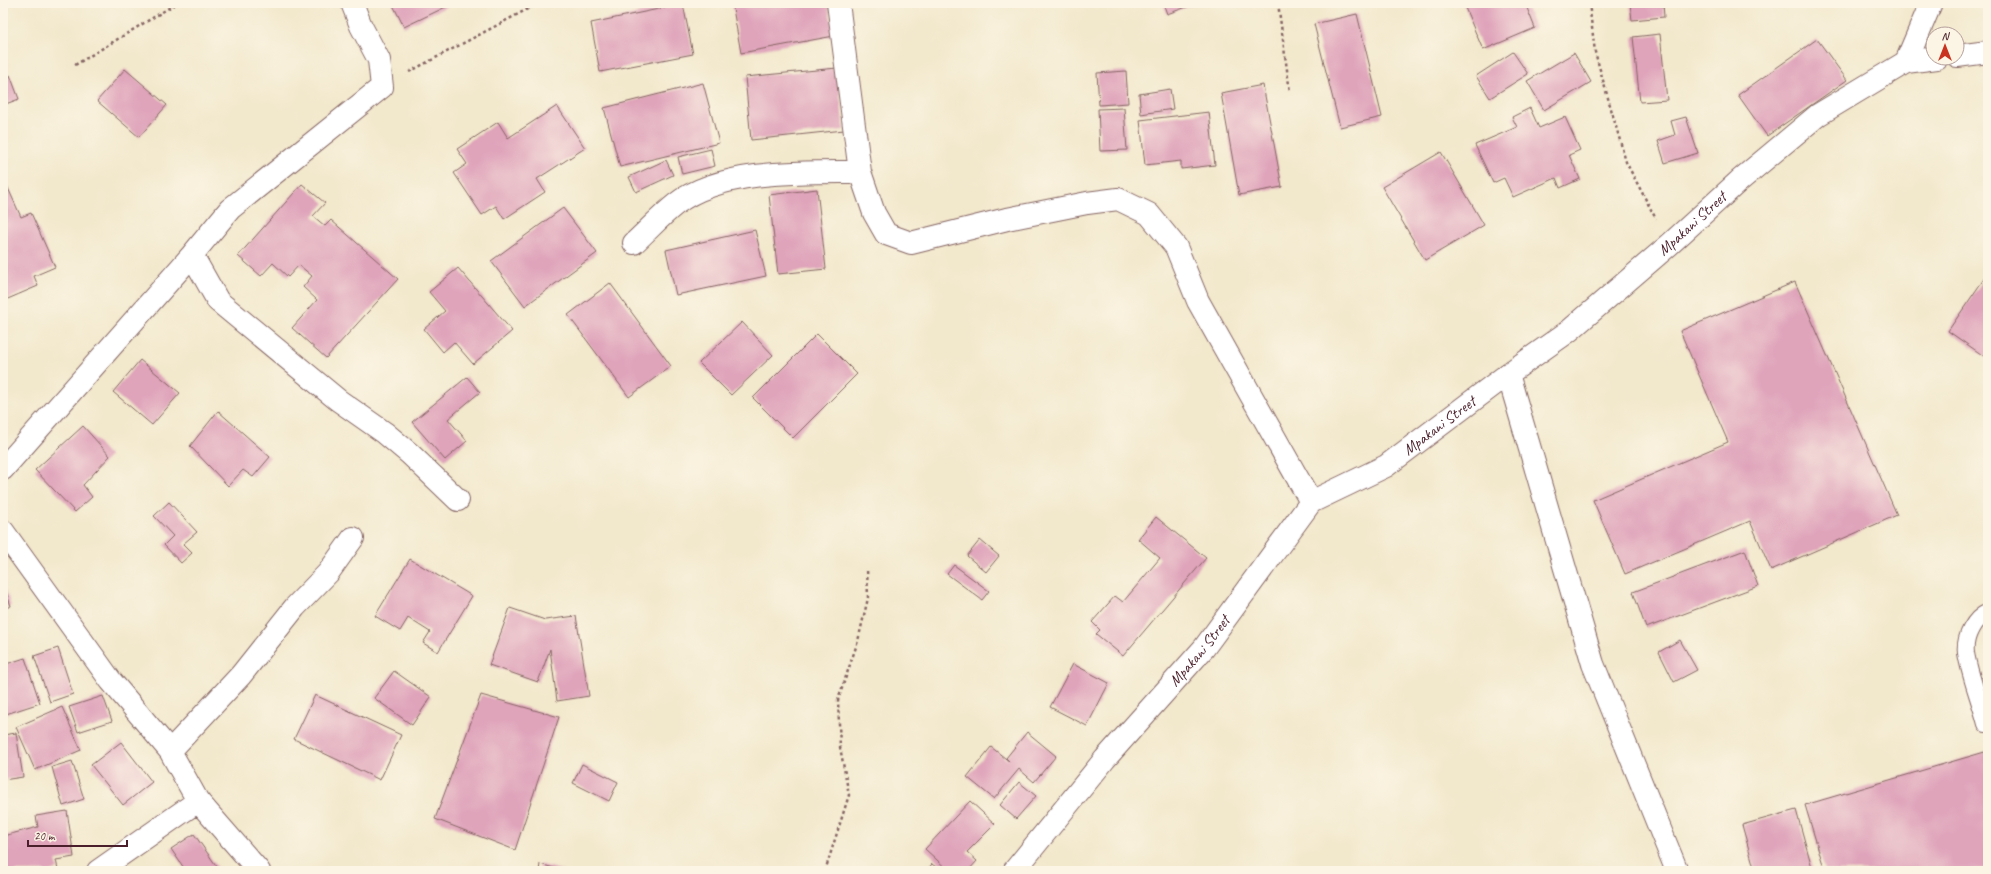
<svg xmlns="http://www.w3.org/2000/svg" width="1991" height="874" font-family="Caveat,sans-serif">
<rect width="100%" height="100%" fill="#fcf5e5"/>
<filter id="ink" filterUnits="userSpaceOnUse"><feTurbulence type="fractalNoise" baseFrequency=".025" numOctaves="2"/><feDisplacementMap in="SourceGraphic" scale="8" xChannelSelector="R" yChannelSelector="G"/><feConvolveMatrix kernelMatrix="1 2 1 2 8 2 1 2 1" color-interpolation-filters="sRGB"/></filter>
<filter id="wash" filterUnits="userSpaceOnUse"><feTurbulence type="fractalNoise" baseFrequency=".012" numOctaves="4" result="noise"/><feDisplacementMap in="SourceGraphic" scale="16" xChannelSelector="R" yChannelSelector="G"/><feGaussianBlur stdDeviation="0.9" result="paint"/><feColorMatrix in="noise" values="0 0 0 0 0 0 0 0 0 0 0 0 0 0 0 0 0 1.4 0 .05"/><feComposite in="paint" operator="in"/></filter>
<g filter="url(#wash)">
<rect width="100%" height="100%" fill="#f2e8cc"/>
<g id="blocks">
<!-- building -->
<path fill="#dfa3ba" d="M392 3H454L404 27Z
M732 3H828L834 36 741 53Z
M1163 3H1198L1167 14Z
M1463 3H1525L1535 28 1483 50Z
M1630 3H1663L1664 17 1632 20Z
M683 4 693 54 600 72 591 23Z
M1357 14 1382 117 1340 127 1314 24Z
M1660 34 1667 100 1640 102 1633 37Z
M1817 39 1847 80 1767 136 1738 95Z
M1513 52 1528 74 1490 98 1476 76Z
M1574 53 1591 82 1544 110 1527 81Z
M837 68 844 130 751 140 745 77Z
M125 69 167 105 139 137 97 101Z
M1126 71 1128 103 1099 105 1097 73Z
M10 75 19 99 3 105V77Z
M703 83 719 143 620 167 604 108Z
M1263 85 1282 187 1239 195 1221 93Z
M1170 89 1173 109 1141 114 1139 94Z
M557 106 585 148 537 179 545 192 504 219 496 206 482 215 454 173 467 164 457 149 498 122 508 138Z
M1124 108 1127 150 1100 151 1098 109Z
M1530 108 1539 128 1565 117 1580 150 1569 155 1580 179 1560 188 1556 178 1513 197 1504 178 1493 183 1475 145 1517 127 1512 117Z
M1209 112 1215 165 1181 169V161L1145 165 1140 120Z
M1686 117 1698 153 1665 163 1658 141 1675 135 1671 121Z
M711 149 715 166 682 174 678 157Z
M1441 152 1484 225 1425 260 1382 187Z
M666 160 673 175 636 192 629 177Z
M3 177 21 217 31 213 55 267 34 276 38 286 3 301Z
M302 184 325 203 313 216 325 226 331 220 398 279 326 358 292 328 317 300 303 287 312 276 299 265 288 277 273 263 261 276 238 256Z
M817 189 826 269 778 274 769 195Z
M563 208 597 253 525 306 491 261Z
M755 230 766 276 676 295 666 250Z
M458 268 512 331 473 364 454 342 443 352 424 329 445 311 429 292Z
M1988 273V359L1948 331Z
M1795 282 1897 515 1771 570 1750 521 1625 574 1593 500 1728 442 1680 331Z
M610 283 671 366 629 397 568 315Z
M742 322 773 355 731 395 699 363Z
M817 334 857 374 793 438 753 398Z
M140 360 180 393 152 425 113 392Z
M467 377 480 392 448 419 467 441 445 460 412 422Z
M218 411 270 457 253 477 243 470 228 486 190 446Z
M83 426 110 456 83 485 92 497 75 512 35 470Z
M169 502 197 532 183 544 192 553 181 563 164 545 173 536 154 516Z
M1156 517 1206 558 1123 656 1096 634 1100 630 1092 622 1115 596 1123 602 1160 558 1138 539Z
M980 540 999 556 986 572 967 556Z
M1745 550 1758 586 1646 628 1633 592Z
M410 559 472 596 438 652 423 643 430 632 408 618 400 631 375 616Z
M954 565 989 591 982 600 947 574Z
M3 583 11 606 3 609Z
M510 608 545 620 576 616 589 696 557 701 550 649 538 682 489 665Z
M1680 640 1697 670 1674 682 1659 652Z
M58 648 73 694 50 702 34 656Z
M25 658 40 703 3 715V665Z
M1073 664 1109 683 1087 726 1050 707Z
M394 671 431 697 412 725 374 698Z
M315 695 401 735 380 780 294 739Z
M481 695 559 717 515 850 435 819Z
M103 696 112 721 78 732 69 707Z
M62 707 81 750 35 770 16 727Z
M1027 732 1056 756 1034 782 1019 769 994 799 967 777 991 747 1010 762 1006 758Z
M16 733 23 777 3 780V735Z
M121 742 152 782 123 805 91 765Z
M1988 751V870L1825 871 1805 805Z
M72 761 84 799 63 806 52 767Z
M582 764 618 782 609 801 573 783Z
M1019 782 1036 796 1016 819 1000 805Z
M970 801 995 824 967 852 977 861 968 871H949L925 849Z
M1796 810 1813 871H1755L1742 825Z
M67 811 74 857 56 860 58 869 51 871H4L3 836 38 827 36 816Z
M194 834 220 871H186L171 849Z
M540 864 564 871H539Z
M932 864 941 871H926Z"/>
</g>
</g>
<g filter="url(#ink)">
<use href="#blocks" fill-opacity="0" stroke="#856563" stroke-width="1"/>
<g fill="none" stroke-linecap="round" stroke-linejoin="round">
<defs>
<path id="service" d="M1986 724C1980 701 1970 677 1966 653 1964 637 1974 618 1988 612"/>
<path id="minor" d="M838 3 860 172 874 213 886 234 911 243 1007 219 1087 203 1118 199 1149 214 1176 247 1198 301 1311 502
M1906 62 1931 3
M634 243C648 230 661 216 676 204 721 169 806 172 860 172
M192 255 218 301 338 400 385 433 410 454 458 500
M1508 374 1593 664 1677 871
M3 469 192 255 230 209 382 87 379 60 361 26 352 3
M3 531 111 681 170 751 198 801 259 871
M170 751 241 675 295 607 328 573 353 538
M98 871 198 801"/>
<g id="tertiary">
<path d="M1957 56 1988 52"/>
<path id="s1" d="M1014 871 1105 759 1204 648 1311 502 1386 466 1508 374 1569 331 1669 245 1739 181 1818 115 1906 62 1937 58"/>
</g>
</defs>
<!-- service casing -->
<use href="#service" stroke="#856563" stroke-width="18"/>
<!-- minor casing -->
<use href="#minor" stroke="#856563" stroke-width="24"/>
<!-- tertiary casing -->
<use href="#tertiary" stroke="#856563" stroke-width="24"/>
<!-- path -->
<path stroke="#856563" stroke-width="2.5" stroke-dasharray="3 3" stroke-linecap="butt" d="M1278 3 1290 92
M1589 3 1595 52 1626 162 1656 219
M75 65 177 3
M409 72 539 3
M825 871 849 795 840 747 838 700 858 641 868 598 867 568"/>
<!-- service -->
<use href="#service" stroke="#fff" stroke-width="16"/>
<!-- minor -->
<use href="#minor" stroke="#fff" stroke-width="22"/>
<!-- tertiary -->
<use href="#tertiary" stroke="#fff" stroke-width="22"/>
</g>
</g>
<g text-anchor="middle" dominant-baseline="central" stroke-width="3" stroke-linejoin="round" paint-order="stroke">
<!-- street labels -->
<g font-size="16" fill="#4a1f2b" stroke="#fcf5e5">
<text stroke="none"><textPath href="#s1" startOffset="948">Mpakani Street</textPath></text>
<text stroke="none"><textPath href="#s1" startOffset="624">Mpakani Street</textPath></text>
<text stroke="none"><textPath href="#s1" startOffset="288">Mpakani Street</textPath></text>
</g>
</g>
<!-- margin -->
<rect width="1991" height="874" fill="none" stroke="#fcf5e5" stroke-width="16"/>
<!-- north arrow -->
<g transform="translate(1945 46)"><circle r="19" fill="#fcf5e5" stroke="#b59f9b"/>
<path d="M0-3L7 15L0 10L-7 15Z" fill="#c8321e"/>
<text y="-6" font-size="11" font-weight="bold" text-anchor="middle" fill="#4a1f2b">N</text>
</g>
<!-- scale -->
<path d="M28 840v6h99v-6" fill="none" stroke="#4a1f2b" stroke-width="2"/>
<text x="34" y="840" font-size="12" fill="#4a1f2b" stroke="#fcf5e5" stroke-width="3" paint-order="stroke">20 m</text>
</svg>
